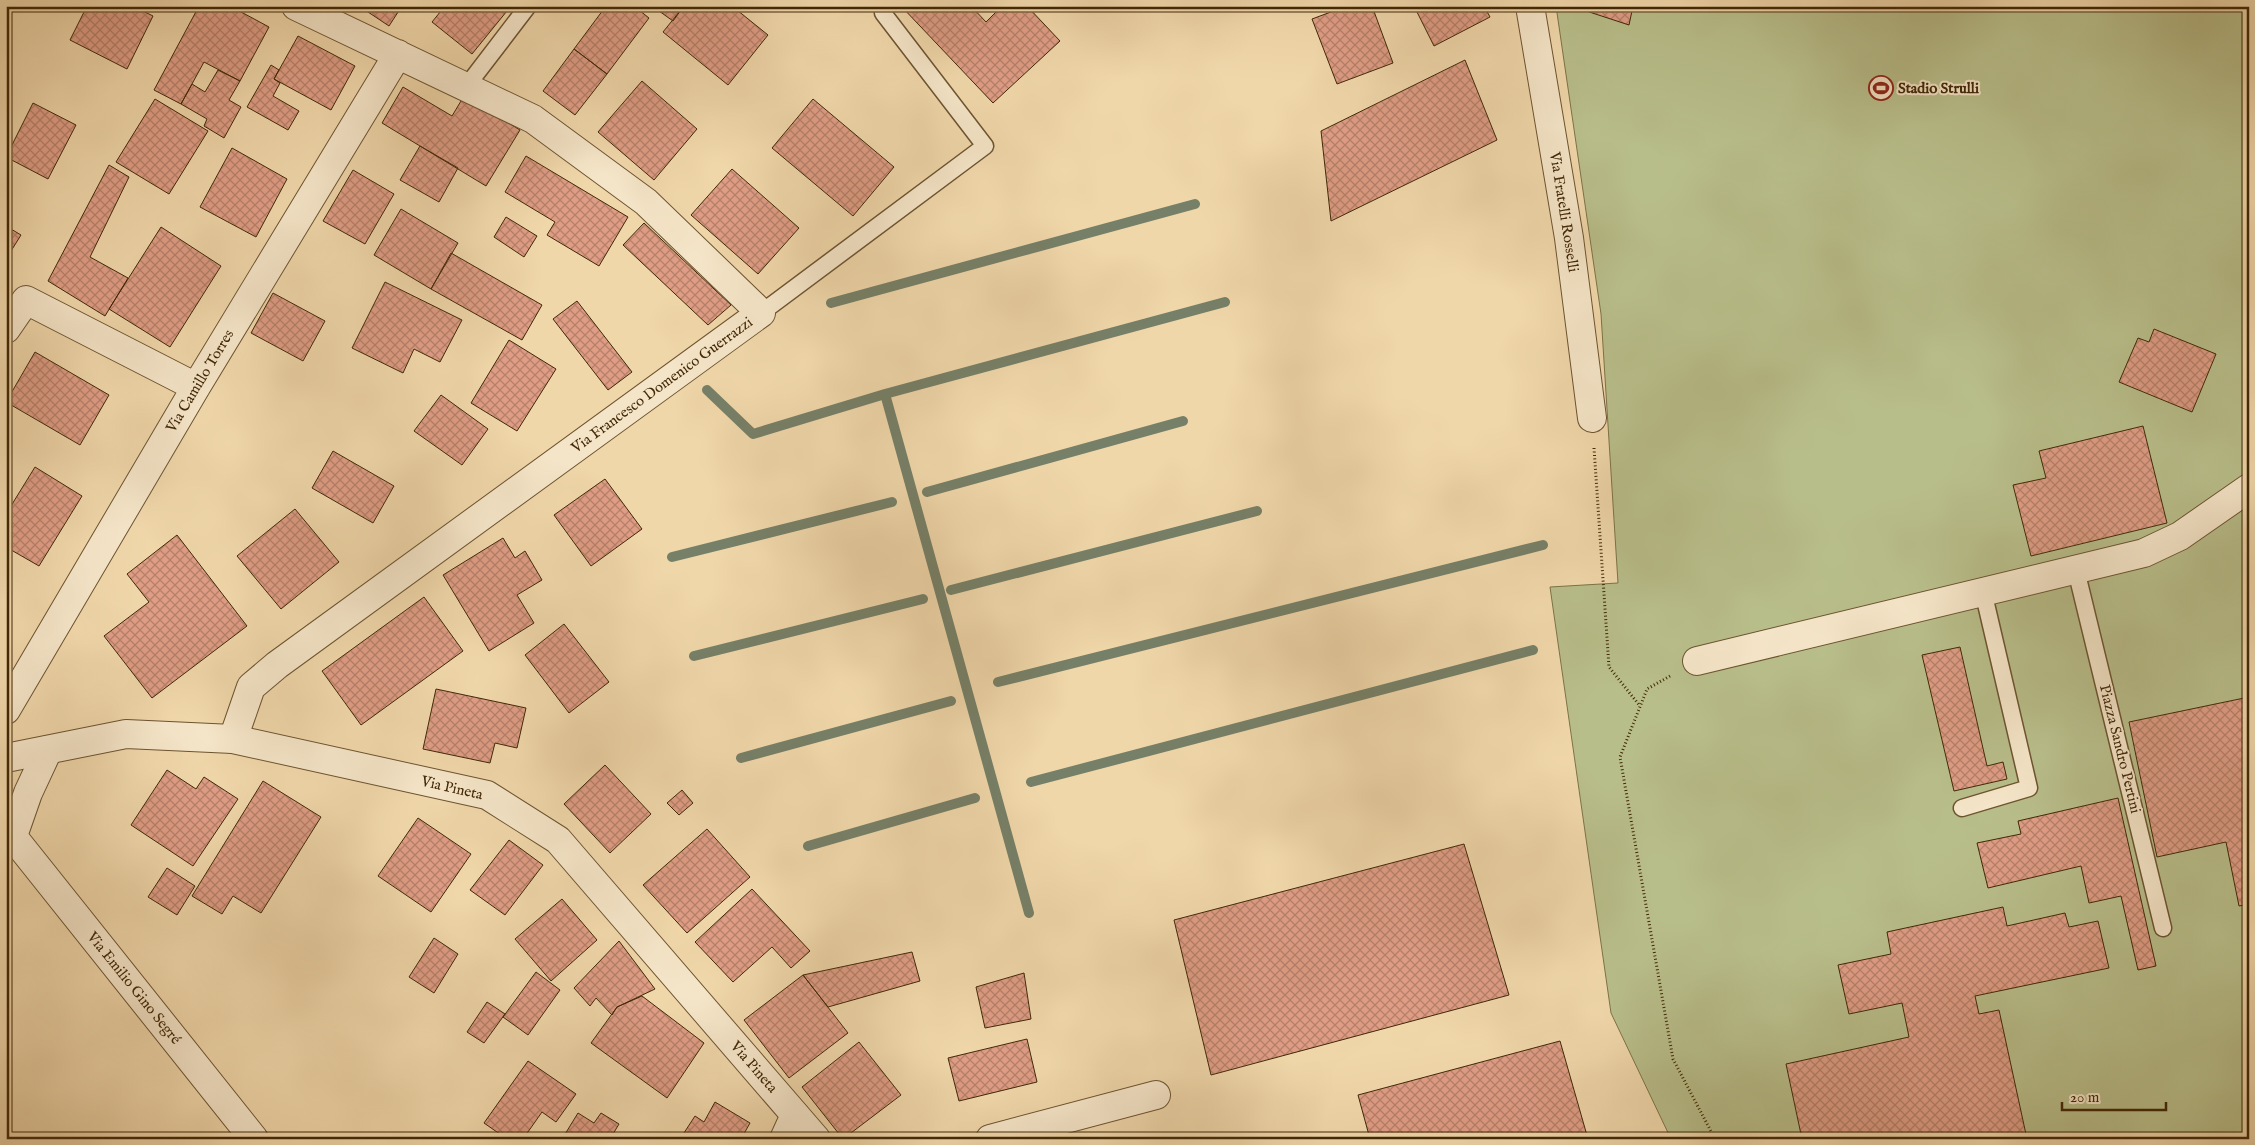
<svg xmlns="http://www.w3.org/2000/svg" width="2255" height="1145" font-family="'IM FELL English',serif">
<defs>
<pattern id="building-cross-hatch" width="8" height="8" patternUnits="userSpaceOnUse" patternTransform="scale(1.25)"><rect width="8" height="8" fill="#df9d85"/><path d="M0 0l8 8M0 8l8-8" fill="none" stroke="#b6806b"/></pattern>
</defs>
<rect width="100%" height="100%" fill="#f0d7aa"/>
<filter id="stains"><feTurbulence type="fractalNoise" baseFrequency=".004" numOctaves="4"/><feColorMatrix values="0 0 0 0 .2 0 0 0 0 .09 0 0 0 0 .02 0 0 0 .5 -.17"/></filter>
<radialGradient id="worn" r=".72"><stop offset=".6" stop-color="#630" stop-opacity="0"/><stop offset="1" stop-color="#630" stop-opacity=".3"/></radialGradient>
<!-- green -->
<path fill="#b8be8a" stroke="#7c7348" d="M1556 6H2249V1139H1671L1611 1013 1550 587 1618 583 1601 314Z"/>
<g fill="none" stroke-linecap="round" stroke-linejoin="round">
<!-- stream -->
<path stroke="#768068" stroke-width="10" d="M831 303 1195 204
M707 390 753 434 885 394 1225 302
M885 394 1029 913
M927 492 1183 421
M672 557 892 502
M951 590 1257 511
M694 656 923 599
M998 682 1543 545
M741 758 951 701
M1031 782 1533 650
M808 846 975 798"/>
</g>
<!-- building -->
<path fill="url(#building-cross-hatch)" stroke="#412807" d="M87 6H145L143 11 153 16 127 69 70 40Z
M199 6H230L269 27 240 81 204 62 181 104 154 90Z
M359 6H402L389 26Z
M445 6H511L472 54 432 22Z
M606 6H634L649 18 607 74 574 49Z
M652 6H684L673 21Z
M684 6H732L768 35 728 85 663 32Z
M901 6H971L986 22 1002 6H1027L1060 41 993 103Z
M1347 6H1372L1393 63 1337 84 1312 19Z
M1414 6H1484L1490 17 1434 46Z
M1571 6H1633L1629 25Z
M298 36 355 66 331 110 274 79Z
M574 49 607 74 575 115 543 91Z
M1465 60 1497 140 1331 221 1321 131Z
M271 65 279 70 274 79 280 83 273 96 299 111 288 130 247 107Z
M218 70 240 81 229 100 241 107 224 138 204 126 207 119 181 104 192 84 205 92Z
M642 81 697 129 654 180 598 132Z
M403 87 452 116 464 96 520 130 486 186 382 123Z
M155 99 208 131 169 194 116 162Z
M813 99 894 167 853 216 772 148Z
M33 103 76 125 48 179 6 157Z
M420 146 458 168 439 202 400 180Z
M232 148 287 179 256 237 200 207Z
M526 156 628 217 599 266 547 235 555 222 505 192Z
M109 165 129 177 90 257 128 278 105 316 48 281Z
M732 169 799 228 758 274 691 215Z
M353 170 394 194 365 244 323 221Z
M401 209 458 243 431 289 374 255Z
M506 217 537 236 524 257 494 237Z
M644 223 731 305 708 325 623 245Z
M6 226 21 235 6 259Z
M161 227 221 266 170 347 109 309Z
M451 253 542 305 522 340 431 289Z
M385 282 462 320 440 362 414 349 403 373 352 348Z
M273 293 325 321 303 361 251 333Z
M577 301 632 372 608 390 553 319Z
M2154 329 2216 354 2192 412 2119 382 2138 338 2149 342Z
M509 340 556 369 517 431 471 403Z
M35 352 109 395 80 445 6 402Z
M441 395 488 429 462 465 414 431Z
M2143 426 2167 523 2031 556 2013 485 2046 478 2039 451Z
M333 451 394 486 373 523 312 488Z
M35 467 82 496 39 566 6 547V514Z
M605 479 642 529 591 566 554 515Z
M295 509 339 562 281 609 237 556Z
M177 535 247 626 152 698 104 636 149 602 127 574Z
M503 538 515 558 525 551 542 580 517 595 534 623 489 651 443 575Z
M424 597 463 651 361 725 322 671Z
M564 624 609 682 569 713 525 655Z
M1960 647 1987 766 2003 762 2007 779 1954 791 1922 655Z
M436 689 526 708 517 748 495 743 490 763 423 749Z
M2249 697V904L2239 906 2226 842 2157 857 2129 722Z
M605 765 651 814 610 853 564 804Z
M167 770 196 789 204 777 238 799 193 866 131 825Z
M263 781 321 817 261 913 233 896 222 914 192 896Z
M682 790 693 803 679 815 667 803Z
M2118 798 2156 966 2138 970 2121 896 2089 903 2081 866 1988 888 1977 843 2021 834 2018 821Z
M418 818 471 854 431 912 378 876Z
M707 829 750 877 687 933 643 885Z
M509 840 543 865 505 915 470 890Z
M1464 844 1509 995 1211 1075 1174 920Z
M167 868 195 886 177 915 148 897Z
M752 889 810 951 791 968 772 947 733 982 695 942Z
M562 899 597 940 551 981 515 939Z
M2003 907 2007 926 2065 913 2069 927 2098 921 2109 968 1975 996 1979 1014 1999 1010 2027 1139H1802L1786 1064 1909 1037 1902 1003 1849 1014 1838 965 1891 954 1887 932Z
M434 938 458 954 434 993 409 977Z
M619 941 655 989 617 1007 612 1015 596 998 590 1006 574 988Z
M912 952 920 981 828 1007 803 975Z
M536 972 560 990 528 1035 503 1017Z
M1024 973 1031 1019 985 1028 976 987Z
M803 975 848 1033 789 1078 744 1020Z
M642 996 704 1043 667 1098 591 1043 617 1007Z
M487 1002 505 1014 484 1043 467 1032Z
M1027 1039 1037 1082 959 1101 948 1058Z
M1560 1041 1588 1139H1370L1358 1095Z
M859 1042 901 1095 843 1139 802 1087Z
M528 1061 576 1094 556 1122 542 1112 523 1139H507L484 1123Z
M715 1102 750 1123 741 1139H680L695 1116 704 1122Z
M578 1113 594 1123 601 1113 619 1124 610 1139H562Z"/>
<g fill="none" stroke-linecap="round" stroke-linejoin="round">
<defs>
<path id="service" d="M466 87 528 6
M761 313 985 146 883 13
M2076 570 2163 928
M1962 808 2029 788 1983 591"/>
<path id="minor" d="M1530 6 1569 238 1592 418
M6 329 26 300 196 387
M1697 661 2144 553 2180 536 2249 488
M6 710 196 387 398 54
M233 739 251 687 277 665 761 313 646 202 533 119 296 6
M6 828 254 1139
M13 836 28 793 48 750
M784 1139 795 1115
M990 1139 1156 1095"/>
<path id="tertiary" d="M6 758 126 734 233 739 487 795 558 840 816 1139"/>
</defs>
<!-- service casing -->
<use href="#service" stroke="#6d5430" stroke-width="19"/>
<!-- minor casing -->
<use href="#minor" stroke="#6d5430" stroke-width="30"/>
<!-- tertiary casing -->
<use href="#tertiary" stroke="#6d5430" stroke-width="30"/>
<!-- path -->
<path stroke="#412807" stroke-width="3" stroke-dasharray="1 2.5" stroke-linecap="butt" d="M1594 448 1609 667 1640 706
M1670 676 1647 689 1620 757 1673 1059 1715 1139"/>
<!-- service -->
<use href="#service" stroke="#f5e5c8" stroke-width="16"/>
<!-- minor -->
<use href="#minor" stroke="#f5e5c8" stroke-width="28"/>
<!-- tertiary -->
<use href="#tertiary" stroke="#f5e5c8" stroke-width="28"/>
</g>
<!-- icons -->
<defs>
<symbol id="stadium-ring" viewBox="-11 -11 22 22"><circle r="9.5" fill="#f5e5c8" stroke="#8f2418" stroke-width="1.5"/><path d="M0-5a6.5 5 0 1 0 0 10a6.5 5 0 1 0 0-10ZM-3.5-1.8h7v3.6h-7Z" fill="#8f2418"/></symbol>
</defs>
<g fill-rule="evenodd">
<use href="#stadium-ring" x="1867" y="74" width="28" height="28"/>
</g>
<g text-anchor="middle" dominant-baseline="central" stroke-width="4" stroke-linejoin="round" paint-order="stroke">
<!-- poi labels -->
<g font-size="15" font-weight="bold" fill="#412807" stroke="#f5e5c8" text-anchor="start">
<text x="1898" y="88">Stadio Strulli</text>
</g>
<!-- street labels -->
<g font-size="15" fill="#412807" stroke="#f5e5c8">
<text transform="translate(1564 212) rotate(81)">Via Fratelli Rosselli</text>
<text transform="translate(200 381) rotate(-59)">Via Camillo Torres</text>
<text transform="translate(662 385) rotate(-36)">Via Francesco Domenico Guerrazzi</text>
<text transform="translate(2120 749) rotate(76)">Piazza Sandro Pertini</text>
<text transform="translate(452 788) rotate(13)">Via Pineta</text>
<text transform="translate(134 988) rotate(51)">Via Emilio Gino Segré</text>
<text transform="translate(754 1067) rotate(49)">Via Pineta</text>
</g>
</g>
<!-- margin -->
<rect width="2255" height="1145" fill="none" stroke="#f0d7aa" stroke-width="25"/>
<rect x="8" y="8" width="2240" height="1130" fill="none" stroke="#412807" stroke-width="2.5"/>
<rect x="12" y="12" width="2230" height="1120" fill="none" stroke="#412807"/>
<!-- scale -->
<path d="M2062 1102v8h104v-8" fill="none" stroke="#412807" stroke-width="2.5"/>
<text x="2070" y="1102" font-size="15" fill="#412807" stroke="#f5e5c8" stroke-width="4" paint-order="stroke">20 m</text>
<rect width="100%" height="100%" filter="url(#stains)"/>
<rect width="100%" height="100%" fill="url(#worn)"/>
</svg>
